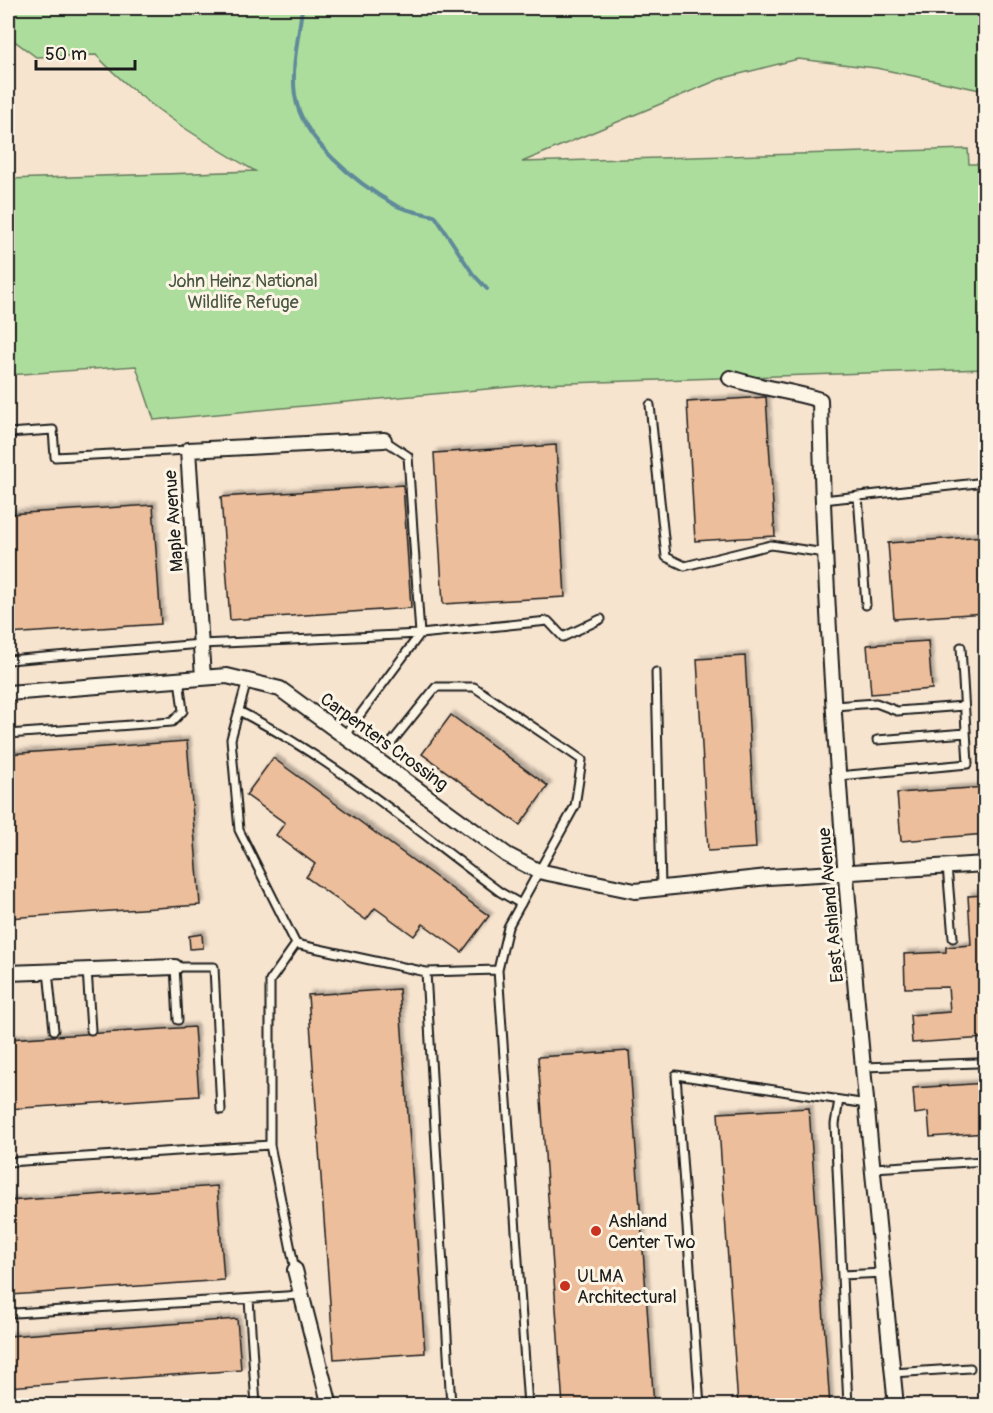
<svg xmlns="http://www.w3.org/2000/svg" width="993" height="1413" font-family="Pangolin,sans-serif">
<defs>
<filter id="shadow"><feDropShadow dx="3.5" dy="-3.5" stdDeviation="1.5" flood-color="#0004"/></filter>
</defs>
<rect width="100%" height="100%" fill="#f7e4cf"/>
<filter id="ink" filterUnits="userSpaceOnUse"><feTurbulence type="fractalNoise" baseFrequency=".0167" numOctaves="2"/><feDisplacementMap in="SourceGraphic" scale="12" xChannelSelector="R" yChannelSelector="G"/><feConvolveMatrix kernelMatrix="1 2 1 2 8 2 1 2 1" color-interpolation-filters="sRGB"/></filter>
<g filter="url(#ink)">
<!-- green -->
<path fill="#addd9d" stroke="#647c5c" stroke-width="1.5" d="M8 8H985V91L876 68 798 59 720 79 522 162 968 149 969 164H985V369L540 384 154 420 136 366 8 375V179L255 171C198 138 142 104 96 55L36 57 8 36Z"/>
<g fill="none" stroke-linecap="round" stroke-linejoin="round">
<!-- stream -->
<path stroke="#5f8a99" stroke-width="4" d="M302 8C299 36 291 67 295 95 301 140 358 184 395 205 406 211 422 213 435 216L473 274 487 289"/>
</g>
<!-- building -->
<path fill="#ecbe9b" stroke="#1c1c1c" stroke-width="1.5" filter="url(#shadow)" d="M766 397 775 536 695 541 687 402Z
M556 445 565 597 443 604 434 453Z
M403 485 411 608 230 620 221 497Z
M153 505 161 624 8 634V514Z
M986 536V613L894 619 888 543Z
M928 641 932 689 871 694 867 645Z
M745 656 756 848 708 851 697 659Z
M451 715 548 786 520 825 422 754Z
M187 741 200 905 8 918V754Z
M273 758 489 916 462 952 423 924 414 936 375 908 366 920 306 877 315 864 276 835 285 823 246 795Z
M986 787V834L901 841 897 793Z
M986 895V1038L912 1043 910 1015 950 1012 948 987 905 988 904 954 946 952V947L971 945 968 896Z
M202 934 203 948 190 949 189 936Z
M399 989 425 1353 334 1359 308 995Z
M194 1027 199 1096 8 1109V1039Z
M629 1051 654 1406H563L538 1057Z
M986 1083V1133L930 1137 928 1112 915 1114 913 1088Z
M809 1108 830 1406H738L718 1113Z
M217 1186 224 1280 11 1295 8 1201Z
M237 1319 241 1370 8 1387V1336Z"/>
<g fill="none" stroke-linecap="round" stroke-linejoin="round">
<defs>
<path id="lane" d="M650 405 666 557 685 566 771 545 825 553
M8 433 53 430 55 457 188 450
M858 496 866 605
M823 500 986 482
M8 660 201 644 420 634 408 456 384 440
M656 672 661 888
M247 681 231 739 239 830 296 944 270 981V1145L295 1270
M834 706 876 703 897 711 964 706
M239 711C333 759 415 829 500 892L521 904
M8 734 172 722 183 711 179 679
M345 735 420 634 548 621 563 637 601 619
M877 740 966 733
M838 776 968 764 961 647
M947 866 953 938
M296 944 426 972 498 970 508 927 575 806 582 760 474 687H436L392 742
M87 969 91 1030
M498 970 528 1406
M48 971 54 1030
M426 972 451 1406
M178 1020 175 967H214L221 1110
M864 1067 977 1063
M839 1100 835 1124 848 1406
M8 1162 270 1145
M874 1168 985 1161
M842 1275 884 1273
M249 1299 256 1406
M8 1310 15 1313 301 1295
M893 1373 970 1368
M700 1406 676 1075 867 1104"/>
<path id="street" d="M730 378C760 388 791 391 820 400 827 737 863 1071 896 1406
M203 677 188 450 384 440
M8 693 227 676 280 689 507 855 538 871 635 891 768 877 986 864
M8 973 175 967
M295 1270 330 1406"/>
</defs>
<!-- lane casing -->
<use href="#lane" stroke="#1c1c1c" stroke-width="11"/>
<!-- street casing -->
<use href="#street" stroke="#1c1c1c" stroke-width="18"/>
<!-- lane -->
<use href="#lane" stroke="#fcf5e5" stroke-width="7"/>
<!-- street -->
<use href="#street" stroke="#fcf5e5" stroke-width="14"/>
</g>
</g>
<!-- markers -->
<g fill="#c8321e" stroke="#fcf5e5" stroke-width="2">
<circle cx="596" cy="1231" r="6"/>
<circle cx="565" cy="1286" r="6"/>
</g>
<g text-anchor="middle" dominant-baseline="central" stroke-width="6" stroke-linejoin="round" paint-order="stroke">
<!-- park labels -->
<g font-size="18" fill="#485643" stroke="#fcf5e5">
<text x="243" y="281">John Heinz National<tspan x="243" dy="21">Wildlife Refuge</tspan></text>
</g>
<!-- street labels -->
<g font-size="18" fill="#1c1c1c" stroke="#fcf5e5">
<text transform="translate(174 521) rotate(-94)">Maple Avenue</text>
<text transform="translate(384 742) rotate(36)">Carpenters Crossing</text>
<text transform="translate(831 905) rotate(-95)">East Ashland Avenue</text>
</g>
<!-- poi labels -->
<g font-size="18" fill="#1c1c1c" stroke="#fcf5e5" text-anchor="start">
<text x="608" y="1221">Ashland<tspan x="608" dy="21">Center Two</tspan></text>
<text x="577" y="1276">ULMA<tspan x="577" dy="21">Architectural</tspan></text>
</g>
</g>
<!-- margin -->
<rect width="993" height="1413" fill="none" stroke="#fcf5e5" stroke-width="30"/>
<rect x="15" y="15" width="963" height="1383" fill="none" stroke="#1c1c1c" stroke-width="2" filter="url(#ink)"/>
<!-- scale -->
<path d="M36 60v9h99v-9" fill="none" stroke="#1c1c1c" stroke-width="3"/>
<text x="45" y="60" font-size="18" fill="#1c1c1c" stroke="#fcf5e5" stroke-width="4.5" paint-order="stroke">50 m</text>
</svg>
